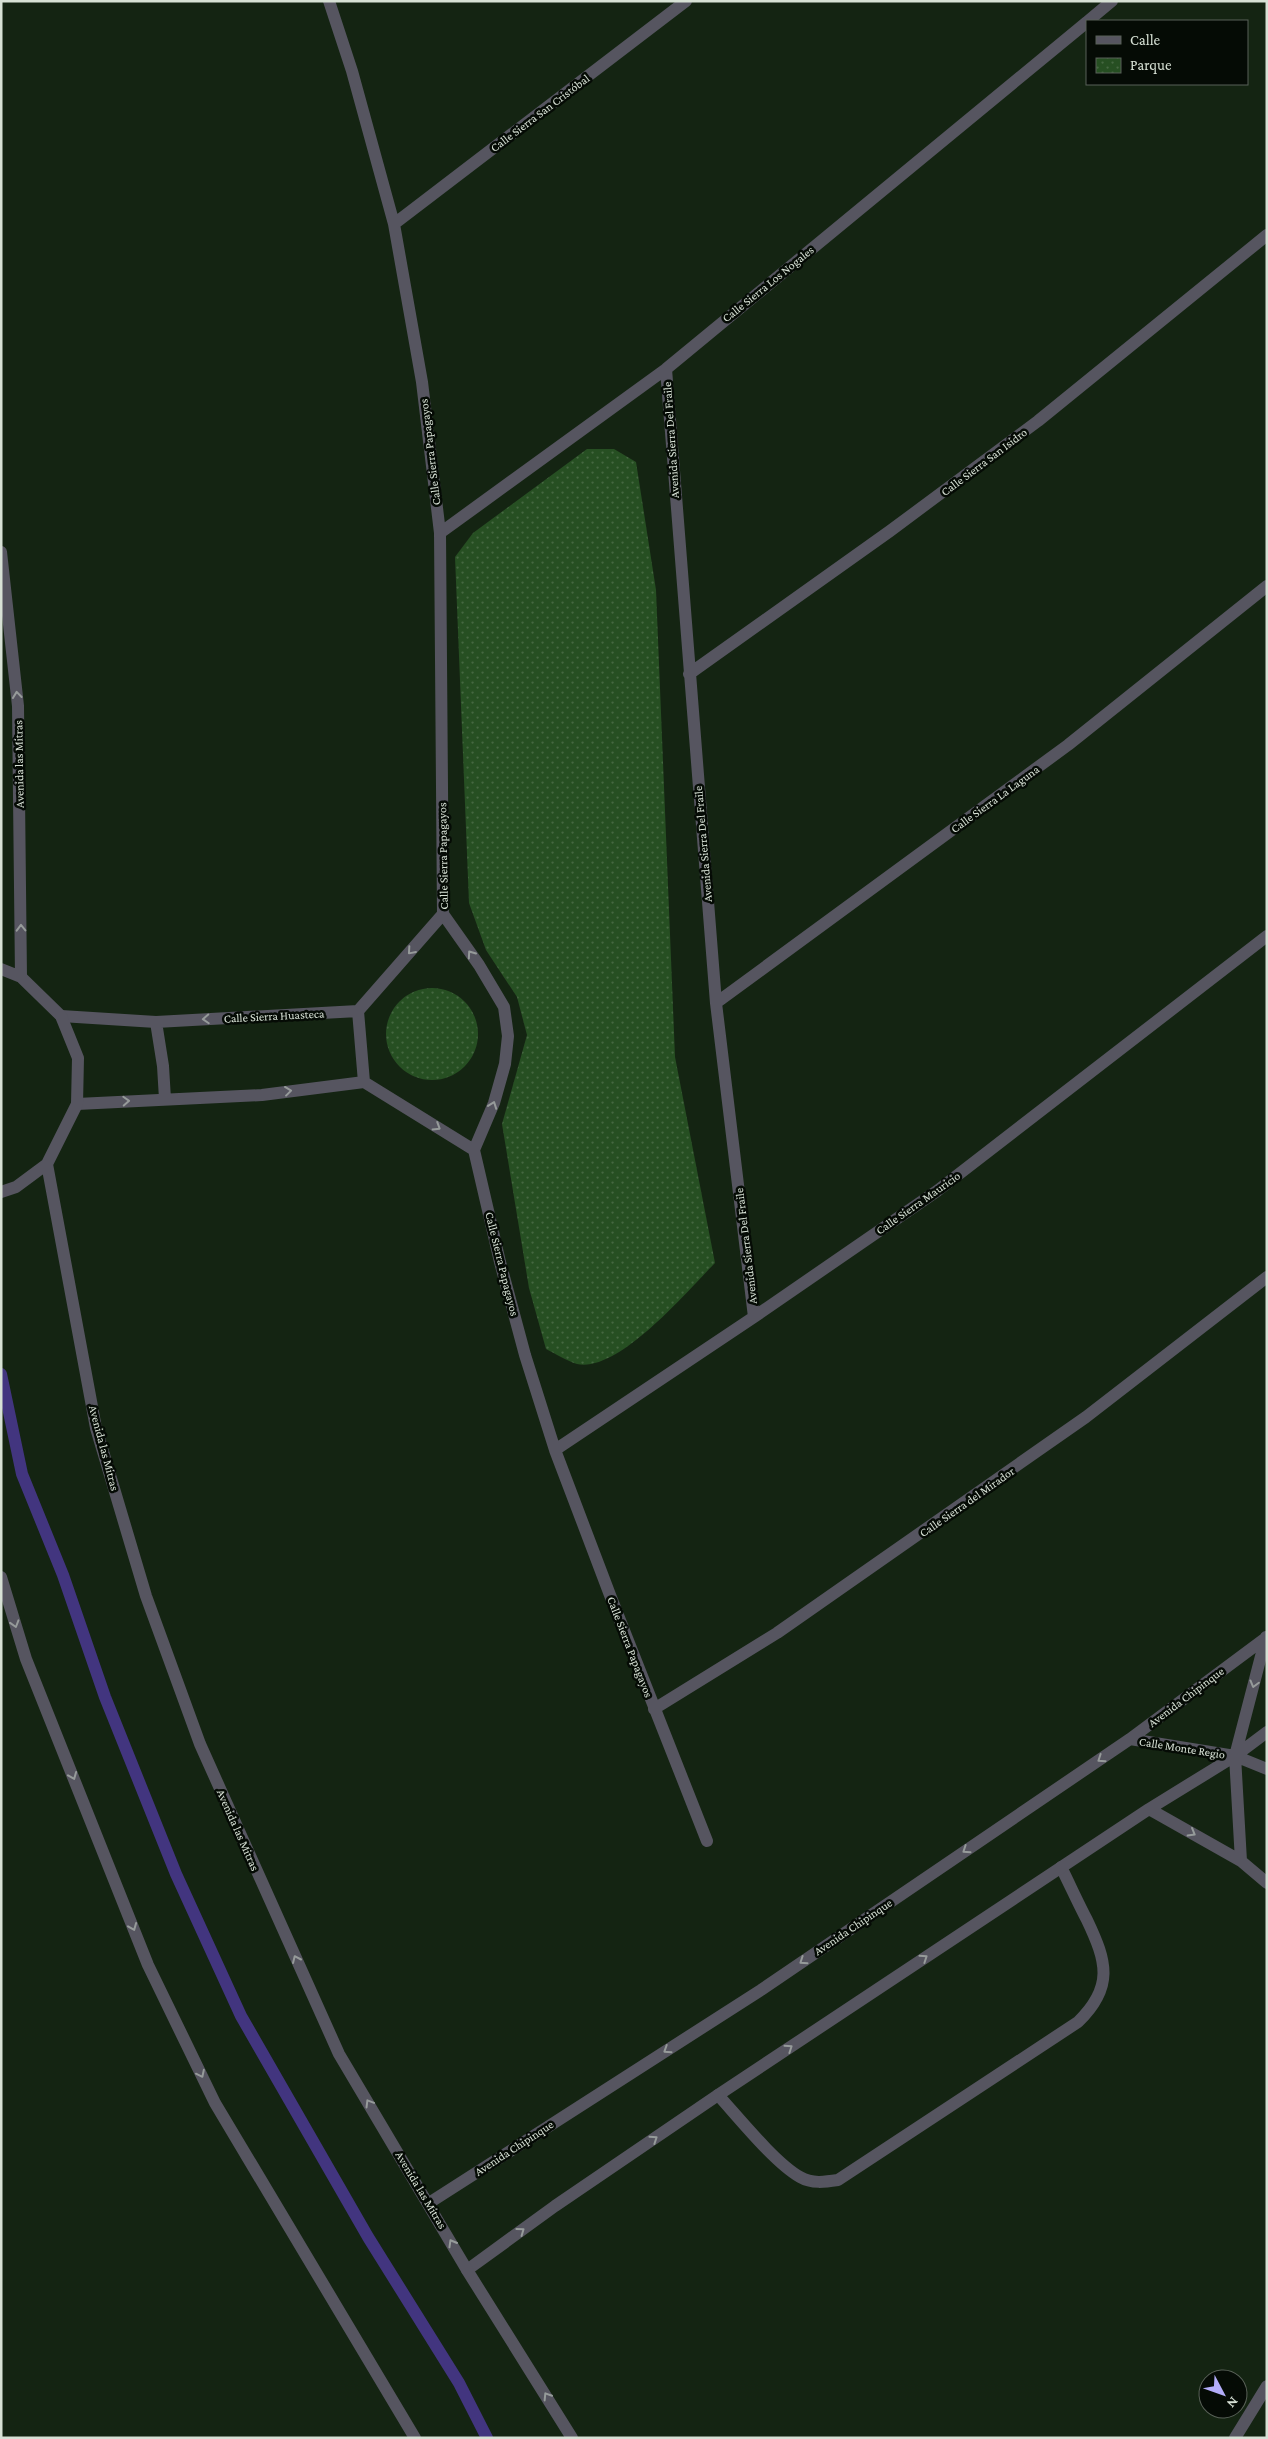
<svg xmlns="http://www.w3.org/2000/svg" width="1268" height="2439" font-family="'Crimson Pro',serif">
<defs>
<pattern id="park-dots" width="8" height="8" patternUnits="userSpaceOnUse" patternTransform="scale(1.25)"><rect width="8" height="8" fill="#264f22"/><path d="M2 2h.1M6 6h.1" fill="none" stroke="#456841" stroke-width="1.8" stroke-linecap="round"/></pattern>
</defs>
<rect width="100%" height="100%" fill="#142412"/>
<!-- park -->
<path fill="url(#park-dots)" d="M587 449H614L636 462 656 590 675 1057 715 1263C687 1291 619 1373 577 1364 567 1361 556 1354 546 1349L529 1288 502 1124 527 1035 517 997 486 950 469 903 455 557 473 533Z
M386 1034a46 46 0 1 1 92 0a46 46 0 1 1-92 0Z"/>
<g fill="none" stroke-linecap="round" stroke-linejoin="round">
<!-- stream -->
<path stroke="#42357f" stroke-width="12" d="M1 1374 22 1474 63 1575 105 1697 176 1874 241 2016 368 2237 459 2383 487 2438"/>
<!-- service -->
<path stroke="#565560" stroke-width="12" d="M718 2095C739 2118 775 2163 800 2177 812 2184 825 2182 838 2180L1078 2022C1114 1987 1107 1962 1087 1920 1078 1903 1070 1885 1061 1867"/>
<!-- minor -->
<path stroke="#565560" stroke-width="12" d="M329 1 352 71 394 224 422 382 440 533 443 914 479 965 504 1007 508 1036 505 1064 494 1103 474 1150 500 1262 525 1355 555 1450 610 1595 707 1841
M1088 21 1112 1
M394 224 686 1
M666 369 716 1003 754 1317
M440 533 666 369 1087 22
M689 674 890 531 1038 421 1267 235
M716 1003 1068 745 1267 586
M358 1011 364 1082
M61 1016 156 1022 358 1011 443 914
M156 1022 163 1066 165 1099
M77 1104 262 1095 364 1082 474 1150
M555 1450 754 1317 937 1191 1267 936
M654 1709 777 1633 1086 1417 1267 1277
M1130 1739 1235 1756 1267 1769
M1149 1809 1241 1861 1267 1883
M1241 1861 1235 1756 1266 1637
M429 2203 761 1990 1130 1739 1267 1637
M467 2270 555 2206 718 2095 1149 1809 1235 1756 1267 1732
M1235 2438 1267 2386"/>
<!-- tertiary -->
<path stroke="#565560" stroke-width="12" d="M1 552 18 706 21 977
M1 969 21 977 61 1016 78 1058 77 1104 47 1164 16 1187 1 1192
M47 1164 96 1428 146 1596 200 1744 339 2054 467 2270 572 2438
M1 1577 26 1659 148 1965 215 2103 415 2438"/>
</g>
<!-- one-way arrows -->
<defs><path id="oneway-chevron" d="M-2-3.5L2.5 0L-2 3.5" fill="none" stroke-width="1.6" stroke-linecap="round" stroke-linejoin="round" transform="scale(1.25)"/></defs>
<g stroke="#969b9a">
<use href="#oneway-chevron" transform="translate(17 695) rotate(-96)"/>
<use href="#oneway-chevron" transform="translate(21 928) rotate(-91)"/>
<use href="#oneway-chevron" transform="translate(411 951) rotate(131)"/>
<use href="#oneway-chevron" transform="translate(471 954) rotate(-125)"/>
<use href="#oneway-chevron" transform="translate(206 1019) rotate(177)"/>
<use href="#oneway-chevron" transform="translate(288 1091) rotate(-7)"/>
<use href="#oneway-chevron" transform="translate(126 1101) rotate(-3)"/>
<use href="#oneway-chevron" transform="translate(493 1105) rotate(-70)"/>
<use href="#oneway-chevron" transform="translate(437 1127) rotate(32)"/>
<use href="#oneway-chevron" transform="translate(15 1624) rotate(73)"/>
<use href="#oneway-chevron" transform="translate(1254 1684) rotate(105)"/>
<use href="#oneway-chevron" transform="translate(1101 1759) rotate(146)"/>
<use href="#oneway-chevron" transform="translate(73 1776) rotate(68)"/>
<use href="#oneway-chevron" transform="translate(1192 1833) rotate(30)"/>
<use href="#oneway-chevron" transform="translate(966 1850) rotate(146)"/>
<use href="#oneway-chevron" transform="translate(133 1927) rotate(68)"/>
<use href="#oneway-chevron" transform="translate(924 1958) rotate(-34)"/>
<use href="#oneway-chevron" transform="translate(296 1959) rotate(-114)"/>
<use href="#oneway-chevron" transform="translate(803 1961) rotate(146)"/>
<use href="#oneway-chevron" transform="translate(789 2048) rotate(-34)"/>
<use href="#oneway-chevron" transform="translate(667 2050) rotate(147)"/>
<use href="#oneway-chevron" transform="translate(201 2074) rotate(64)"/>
<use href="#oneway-chevron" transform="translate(369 2103) rotate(-121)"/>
<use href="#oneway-chevron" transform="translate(654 2139) rotate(-34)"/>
<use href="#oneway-chevron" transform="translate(521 2231) rotate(-36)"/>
<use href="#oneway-chevron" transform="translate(452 2243) rotate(-120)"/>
<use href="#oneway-chevron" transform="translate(547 2396) rotate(-122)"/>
</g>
<g text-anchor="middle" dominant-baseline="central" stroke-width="5" stroke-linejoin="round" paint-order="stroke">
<!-- street labels -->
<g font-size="12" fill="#d7e1d5" stroke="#050b05">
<text transform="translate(540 113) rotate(-37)">Calle Sierra San Cristóbal</text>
<text transform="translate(768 284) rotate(-39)">Calle Sierra Los Nogales</text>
<text transform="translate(671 440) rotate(-94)">Avenida Sierra Del Fraile</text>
<text transform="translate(430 452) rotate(-97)">Calle Sierra Papagayos</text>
<text transform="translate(984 462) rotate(-37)">Calle Sierra San Isidro</text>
<text transform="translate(19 764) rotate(-91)">Avenida las Mitras</text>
<text transform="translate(995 799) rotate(-36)">Calle Sierra La Laguna</text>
<text transform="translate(703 844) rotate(-95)">Avenida Sierra Del Fraile</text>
<text transform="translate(443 856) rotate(-91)">Calle Sierra Papagayos</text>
<text transform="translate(274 1016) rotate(-3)">Calle Sierra Huasteca</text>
<text transform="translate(918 1203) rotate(-35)">Calle Sierra Mauricio</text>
<text transform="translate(746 1246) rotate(-97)">Avenida Sierra Del Fraile</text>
<text transform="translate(502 1264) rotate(76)">Calle Sierra Papagayos</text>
<text transform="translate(104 1448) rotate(75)">Avenida las Mitras</text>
<text transform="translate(967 1502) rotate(-35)">Calle Sierra del Mirador</text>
<text transform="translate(630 1647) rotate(69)">Calle Sierra Papagayos</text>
<text transform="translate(1186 1697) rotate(-37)">Avenida Chipinque</text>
<text transform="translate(1182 1748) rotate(9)">Calle Monte Regio</text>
<text transform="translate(238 1830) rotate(66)">Avenida las Mitras</text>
<text transform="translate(853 1927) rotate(-34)">Avenida Chipinque</text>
<text transform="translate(514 2148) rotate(-33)">Avenida Chipinque</text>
<text transform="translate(421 2190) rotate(59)">Avenida las Mitras</text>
</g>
</g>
<!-- border -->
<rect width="1268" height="2439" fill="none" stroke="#d7e1d5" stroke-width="5"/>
<!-- legend -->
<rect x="1086" y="20" width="162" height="65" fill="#050b05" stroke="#596158"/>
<rect x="1096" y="36" width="25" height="8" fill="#565560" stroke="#596158"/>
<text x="1130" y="45" font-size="15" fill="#d7e1d5">Calle</text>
<rect x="1096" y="58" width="25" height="15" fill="url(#park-dots)" stroke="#596158"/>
<text x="1130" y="70" font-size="15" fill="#d7e1d5">Parque</text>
<!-- north arrow -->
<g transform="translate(1223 2394) rotate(131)"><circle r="24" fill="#050b05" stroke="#596158"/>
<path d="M0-4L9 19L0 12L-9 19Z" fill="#b3adf9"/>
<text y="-8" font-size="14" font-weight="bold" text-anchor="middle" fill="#d7e1d5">N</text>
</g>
</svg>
